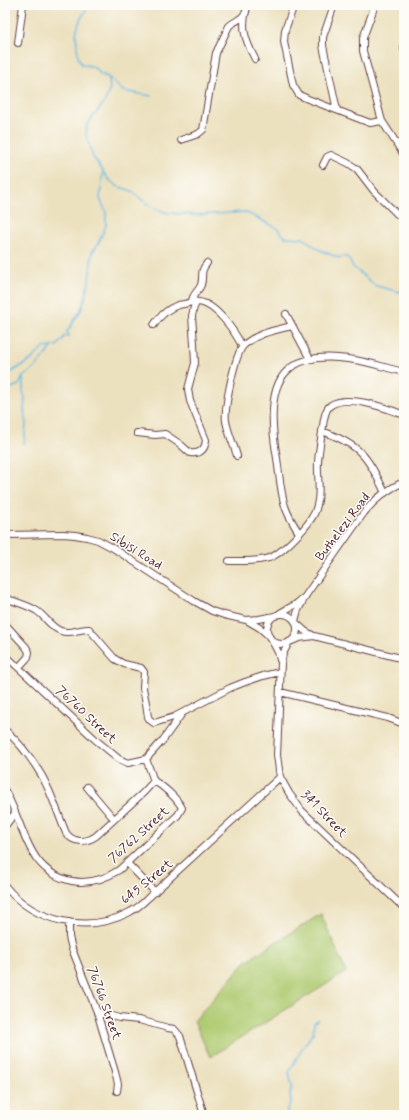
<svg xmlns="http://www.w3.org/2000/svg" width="409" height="1120" font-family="Mynerve,sans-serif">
<rect width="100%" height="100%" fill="#fdfcf7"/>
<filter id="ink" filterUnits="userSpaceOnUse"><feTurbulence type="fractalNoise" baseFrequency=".025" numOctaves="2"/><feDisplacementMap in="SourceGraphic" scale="8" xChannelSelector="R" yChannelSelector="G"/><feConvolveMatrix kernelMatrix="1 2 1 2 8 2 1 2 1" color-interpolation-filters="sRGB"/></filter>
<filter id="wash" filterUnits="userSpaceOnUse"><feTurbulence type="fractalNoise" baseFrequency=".012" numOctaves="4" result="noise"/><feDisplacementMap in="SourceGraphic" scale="16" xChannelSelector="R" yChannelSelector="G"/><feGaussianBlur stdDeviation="0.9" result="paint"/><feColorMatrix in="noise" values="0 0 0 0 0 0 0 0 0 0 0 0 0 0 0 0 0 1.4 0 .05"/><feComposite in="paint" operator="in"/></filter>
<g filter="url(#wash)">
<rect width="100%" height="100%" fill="#ece1bf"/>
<!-- garden -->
<path fill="#aeca70" stroke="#7c744e" d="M321 914 346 972 210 1057 194 1021 246 961Z"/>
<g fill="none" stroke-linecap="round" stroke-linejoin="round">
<!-- stream -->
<path stroke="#69b8e4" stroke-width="1.5" d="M89 5 80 20 76 33 78 57 82 65C90 65 97 67 100 74L108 77 123 91 152 96
M104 173 109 180 117 186 132 191 142 200 152 207 168 213 198 215 245 212 277 228 285 237 303 238 320 250 339 258 343 256 348 258 353 267 376 286 404 293
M5 374 10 373 31 360 43 348 52 347
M23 379V392L25 398 24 409 26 424 24 444
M5 390 19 385 23 377 34 369 53 346H57L65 336H69L67 332 81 310 85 299 89 282 92 252 98 244 106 225V212L100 199 103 171 93 157 86 135 87 124 104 103 110 89 109 79
M287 1115V1109L291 1103 290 1094 292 1086 289 1072 303 1047 313 1033 314 1023 318 1019"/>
</g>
</g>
<g filter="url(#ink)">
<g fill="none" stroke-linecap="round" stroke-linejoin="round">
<defs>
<path id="minor" d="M248 5C240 26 245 40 255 59
M294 5 285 30 284 42 293 85 299 95 308 99 370 123 382 121
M334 5 323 37V46L337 110
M375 5 363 38V51L382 121 404 155
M18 43 23 5
M404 47V49
M181 140 198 134 203 130 216 53 229 26C237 19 241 21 246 12
M323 165 327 157 331 155 348 163 357 169 374 191 396 213 404 219
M192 302C192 294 199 291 201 285 204 275 199 273 207 263
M286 314 310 359
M154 325C160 315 172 305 184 304 189 303 194 301 199 302 216 304 235 332 242 346
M322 431C360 445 368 456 385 493
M137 433 155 435 165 434 180 444 190 453C200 454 205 450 206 440L190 401 188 389 195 363 194 344 192 316 194 307 197 302
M237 456C234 445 228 433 226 421 224 408 235 353 244 345 257 333 276 330 292 326
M299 533C294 525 288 516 285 506 280 491 279 469 276 452 272 428 268 389 287 371 301 356 329 356 348 359 367 361 386 368 404 372
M5 535 63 534 75 535 87 537 98 540 113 548 194 601 212 611 224 615 246 620 259 619 275 616
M229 561C243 561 256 562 269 558 280 555 305 529 311 519 314 515 316 510 317 505 321 491 317 476 318 462 319 448 322 434 324 419 325 415 326 408 331 405 347 394 387 408 404 415
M5 598C15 602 28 605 37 611 46 617 51 628 61 631 71 635 79 628 89 629L115 659 124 664 141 668 144 672 143 688 146 703 148 717 150 720 154 723 174 717 230 688 245 682 263 676 280 672
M280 613 296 604 302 599
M267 629a15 15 0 1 1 30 0a15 15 0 1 1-30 0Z
M248 621 260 628 269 636
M295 621 298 610 306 595 363 514C374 500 387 489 404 482
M296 623 305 631 314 636
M5 624 26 647 29 652 28 657 19 667
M271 639 278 652 280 660
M292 641 299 638 314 636 404 659
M289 642 283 654 281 663 277 755 280 777 285 786 289 793 302 811 404 908
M5 655 97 741 119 759 128 763 146 759
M280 692 388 718 404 724
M5 730C20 743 32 759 42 776 52 794 58 814 66 833 73 843 86 843 96 836L144 792 154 781C163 786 177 798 182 808L178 815 119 870C105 879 89 884 72 881 26 872 25 825 5 791
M154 781 146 759 163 740 181 715
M87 787 114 819
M5 826 15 813
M127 863 155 892
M5 886C34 922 87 934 128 913 136 909 142 904 148 898L280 777
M69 922V937L72 949 97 1012 115 1072 118 1084 117 1091
M97 1012 119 1018 139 1020 168 1028 174 1029 180 1036 204 1115"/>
</defs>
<!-- minor casing -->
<use href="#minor" stroke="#623c41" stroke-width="8"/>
<!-- minor -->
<use href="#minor" stroke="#fff" stroke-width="6"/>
</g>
</g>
<g text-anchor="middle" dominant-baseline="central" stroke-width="3" stroke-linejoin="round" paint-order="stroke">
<!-- street labels -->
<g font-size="13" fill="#4a1f2b" stroke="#fdfcf7">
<text transform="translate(343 527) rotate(-53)">Buthelezi Road</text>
<text transform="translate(136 551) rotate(32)">Sibisi Road</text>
<text transform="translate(86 715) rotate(43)">76760 Street</text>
<text transform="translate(324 814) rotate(46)">341 Street</text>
<text transform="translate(139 835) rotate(-42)">76762 Street</text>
<text transform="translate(147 882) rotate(-39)">645 Street</text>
<text transform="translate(104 1003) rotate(70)">76766 Street</text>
</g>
</g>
<!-- margin -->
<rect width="409" height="1120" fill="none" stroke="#fdfcf7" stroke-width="20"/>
</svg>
